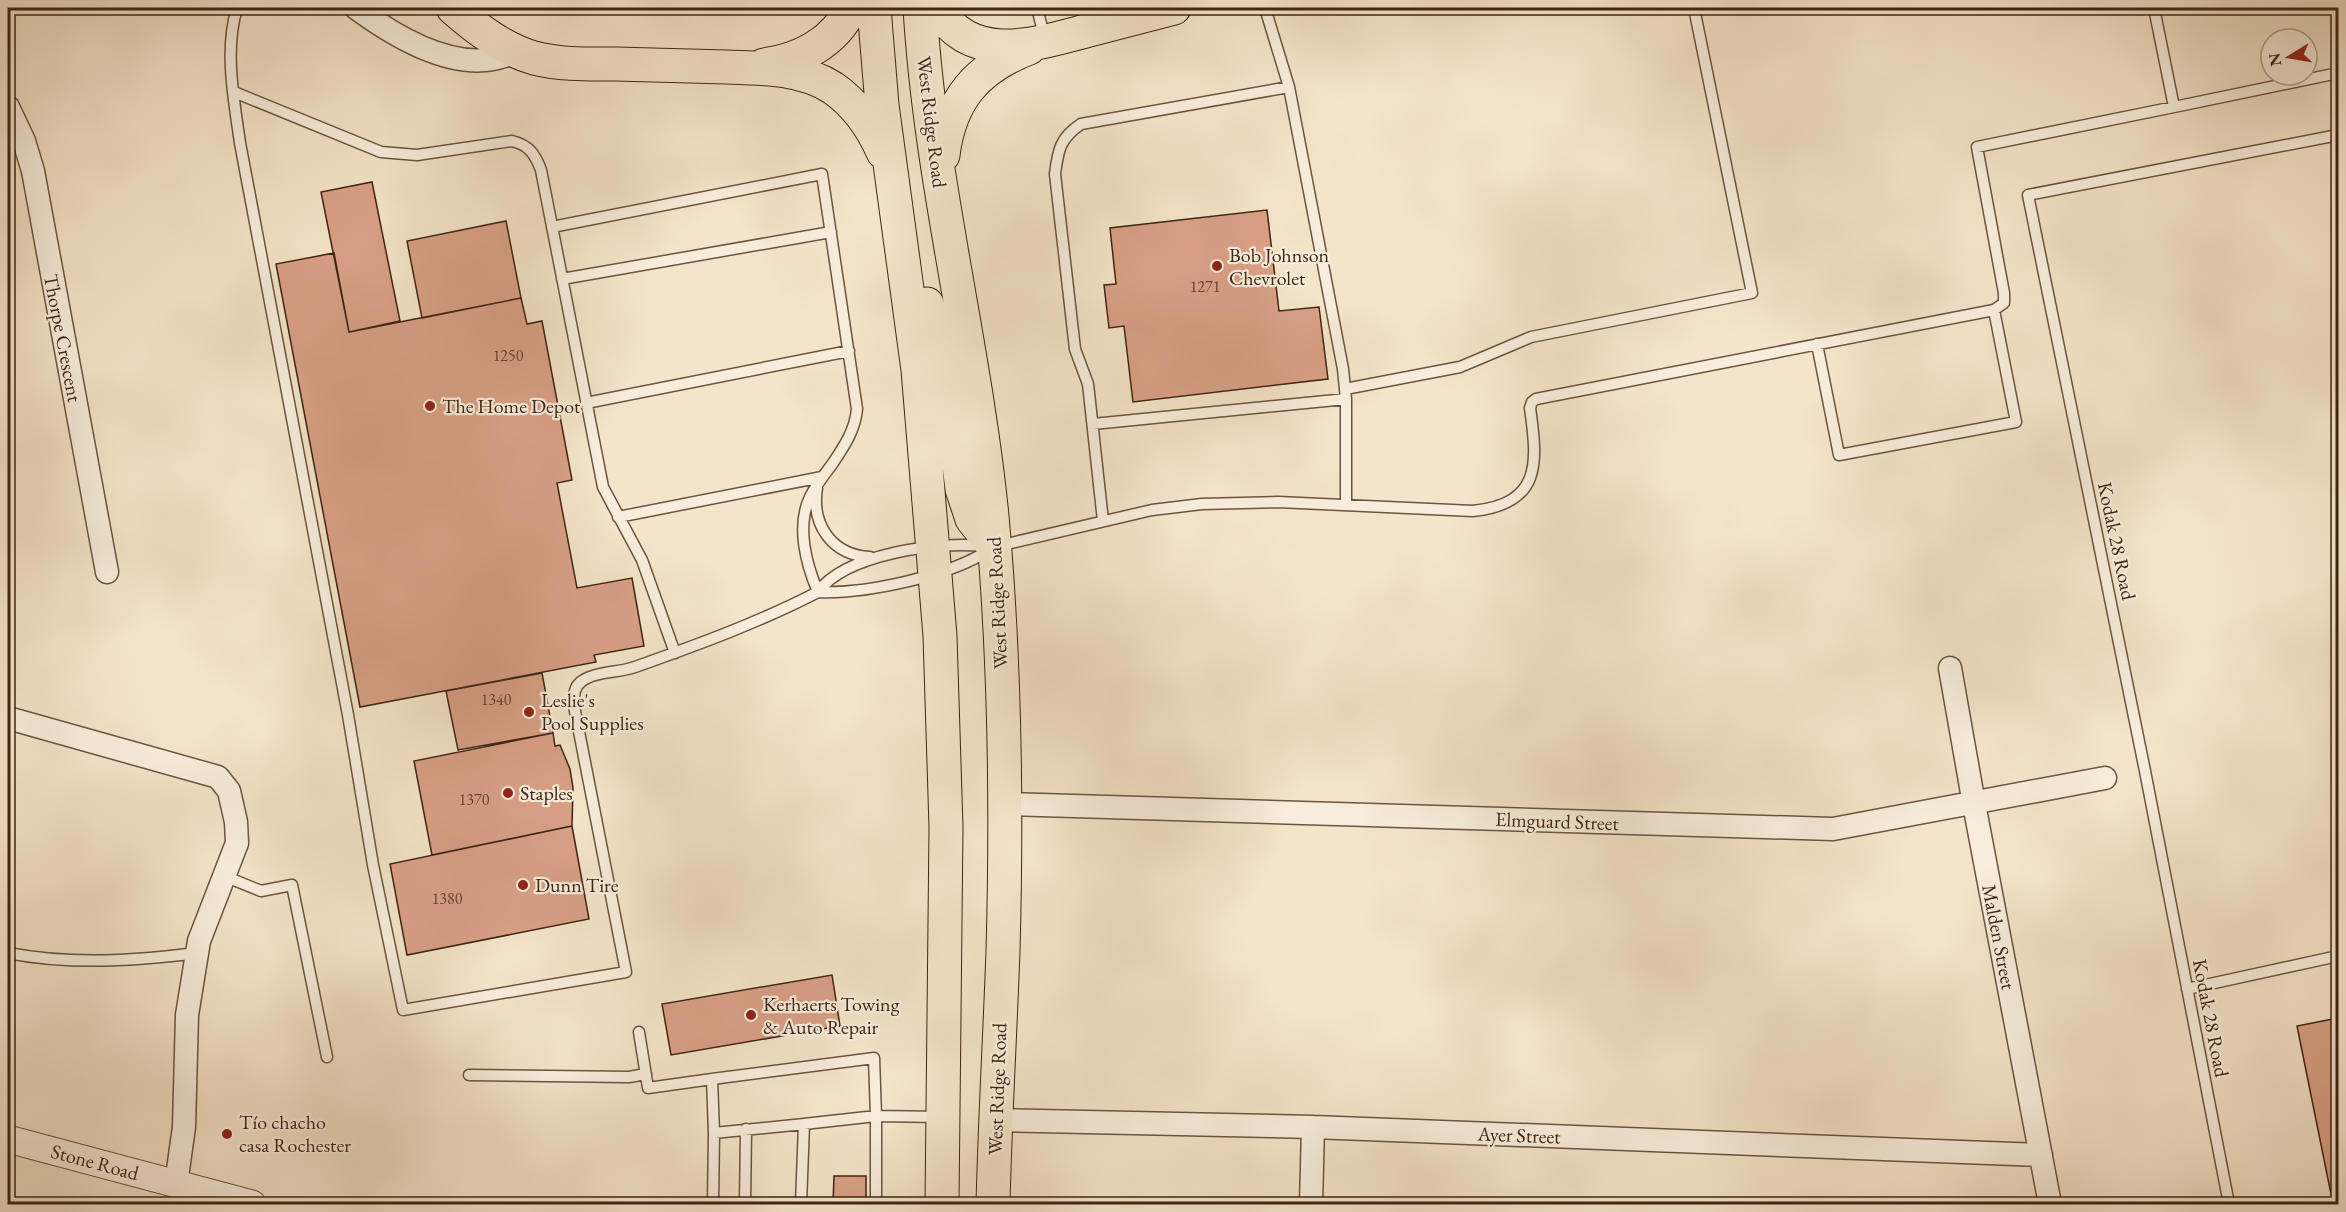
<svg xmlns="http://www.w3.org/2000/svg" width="2346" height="1212" font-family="'EB Garamond',serif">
<rect width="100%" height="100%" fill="#f4e4c9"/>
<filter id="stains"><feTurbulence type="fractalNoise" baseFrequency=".00333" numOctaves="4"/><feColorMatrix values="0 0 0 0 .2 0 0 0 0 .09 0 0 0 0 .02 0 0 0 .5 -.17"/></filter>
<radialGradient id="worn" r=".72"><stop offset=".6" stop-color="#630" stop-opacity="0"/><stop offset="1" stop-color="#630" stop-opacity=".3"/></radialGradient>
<!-- building -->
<path fill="#d9a086" stroke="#3d2413" stroke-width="1.5" d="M372 182 400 321 349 332 321 192Z
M1267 210 1279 311 1319 307 1328 379 1133 402 1124 326 1109 328 1104 285 1116 284 1110 228Z
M506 221 521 298 422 318 407 241Z
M334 253 349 332 521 298 527 324 542 321 572 480 557 483 577 588 632 578 644 646 594 655 596 662 360 707 276 264Z
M542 673 553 733 458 750 446 691Z
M553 733 555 746 560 745 570 769 573 788 572 826 432 855 414 761Z
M572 826 589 919 407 955 390 864Z
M832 975 840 1026 671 1055 662 1004Z
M2338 1018V1204H2333L2297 1026Z
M834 1176H866V1204H833Z"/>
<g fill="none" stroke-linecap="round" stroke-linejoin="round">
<defs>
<path id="service" d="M237 8C224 50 234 100 240 143L348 715 373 865 403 1010 626 972 574 706C574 697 573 687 582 681 596 671 619 673 635 667 697 645 760 622 818 592 806 564 796 526 810 497 816 485 825 474 833 463 845 445 855 430 857 409L822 174 552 227
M1037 8 1045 39
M1265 8 1289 87 1343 369 1346 399V505
M234 92 381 152 417 155 512 141C529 145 535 154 541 170L603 487 642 560 675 653
M2174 107 2338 73
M562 279 831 232
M1817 344 1839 455 2016 422 1994 310
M1345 389 1460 367 1531 337 1752 293 1694 8
M586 403 849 351
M1093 424 1346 399
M817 488C811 525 832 555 870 557
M618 517 822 477
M1103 521 1088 384 1075 349 1055 174C1058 150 1060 138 1081 124L1289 87
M998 546 1152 510 1202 504 1278 502 1473 511C1541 504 1538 464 1530 408L1532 402 1536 399 1994 310 2004 303V293L1977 147 2174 107 2154 8
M818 592C845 554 939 541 983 546
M818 592C866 594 950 576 989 550
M224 876 261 891 292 885 327 1057
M8 953C70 965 134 961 197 953
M2187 989 2338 956
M639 1032 648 1088 712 1079
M469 1075 629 1077 646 1074
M714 1133 804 1124
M713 1204 714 1133 712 1079 874 1058 876 1116 940 1117
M745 1204 746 1129
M801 1204 804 1124 876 1116V1204
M2229 1204 2145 771 2028 195 2338 135"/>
<path id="minor" d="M356 8C398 39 464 79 516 51
M8 107 24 141 33 171 107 572
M1950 668 1974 804 2050 1204
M8 718 218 777 229 791 236 822 237 843 199 941 187 1015 184 1127 176 1184
M1005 804 1833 829 2105 778
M996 1120 1313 1127 2041 1155
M1311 1204 1313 1127"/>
<path id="tertiary" d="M8 1139 252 1204"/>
<path id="trunk" d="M453 8C477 29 503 49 534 58 561 65 589 64 616 64 653 65 690 66 726 67 762 68 802 68 833 88 856 104 872 127 883 152
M874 8 882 105 918 370 940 636 946 827 942 1204
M920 8C930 179 975 345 992 516 1005 660 1007 806 1003 951 1000 1035 995 1120 993 1204
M937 8C972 66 1036 44 1089 30 1117 23 1146 15 1174 8
M764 65C801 60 835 42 851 8
M943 155C950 99 977 68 1029 48
M927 304 951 403 962 489 972 519 991 543"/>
</defs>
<!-- service casing -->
<use href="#service" stroke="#6b5440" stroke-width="13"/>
<!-- minor casing -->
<use href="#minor" stroke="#6b5440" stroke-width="25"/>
<!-- tertiary casing -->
<use href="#tertiary" stroke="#6b5440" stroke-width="29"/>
<!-- trunk casing -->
<use href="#trunk" stroke="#3d2413" stroke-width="35"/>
<!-- service -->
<use href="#service" stroke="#f8eddc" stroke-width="10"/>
<!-- minor -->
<use href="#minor" stroke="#f8eddc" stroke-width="22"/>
<!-- tertiary -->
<use href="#tertiary" stroke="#f8eddc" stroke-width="27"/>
<!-- trunk -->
<use href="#trunk" stroke="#f4e4c9" stroke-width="33"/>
</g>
<!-- markers -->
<g fill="#8f2418" stroke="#f8eddc" stroke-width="2">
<circle cx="1217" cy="266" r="6"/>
<circle cx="430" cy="406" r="6"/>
<circle cx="529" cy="712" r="6"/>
<circle cx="508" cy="793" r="6"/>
<circle cx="523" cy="885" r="6"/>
<circle cx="751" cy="1015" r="6"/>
<circle cx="227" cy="1134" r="6"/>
</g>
<g text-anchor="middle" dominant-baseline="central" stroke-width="4.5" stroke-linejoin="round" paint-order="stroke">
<!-- number labels -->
<g font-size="16" fill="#644330">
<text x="1205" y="286">1271</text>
<text x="508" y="355">1250</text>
<text x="496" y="699">1340</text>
<text x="474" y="799">1370</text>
<text x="447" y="898">1380</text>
</g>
<!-- street labels -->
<g font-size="20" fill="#3d2413" stroke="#f8eddc">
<text transform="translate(932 122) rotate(83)">West Ridge Road</text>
<text transform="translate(63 338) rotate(79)">Thorpe Crescent</text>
<text transform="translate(2117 541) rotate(78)">Kodak 28 Road</text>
<text transform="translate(997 603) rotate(-93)">West Ridge Road</text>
<text transform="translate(1557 821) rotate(2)">Elmguard Street</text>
<text transform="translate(1999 937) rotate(79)">Malden Street</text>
<text transform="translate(2211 1018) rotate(79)">Kodak 28 Road</text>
<text transform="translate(997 1089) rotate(-88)">West Ridge Road</text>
<text transform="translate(1519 1135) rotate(2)">Ayer Street</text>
<text transform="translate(95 1162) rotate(15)">Stone Road</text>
</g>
<!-- poi labels -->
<g font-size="20" fill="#3d2413" stroke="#f8eddc" text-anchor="start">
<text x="1229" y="255">Bob Johnson<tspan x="1229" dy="23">Chevrolet</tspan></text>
<text x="442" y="406">The Home Depot</text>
<text x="541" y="700">Leslie's<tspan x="541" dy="23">Pool Supplies</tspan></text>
<text x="520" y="793">Staples</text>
<text x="535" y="885">Dunn Tire</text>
<text x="763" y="1004">Kerhaerts Towing<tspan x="763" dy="23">&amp; Auto Repair</tspan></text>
<text x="239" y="1122">Tío chacho<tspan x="239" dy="23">casa Rochester</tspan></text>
</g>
</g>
<!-- margin -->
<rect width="2346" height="1212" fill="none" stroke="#f4e4c9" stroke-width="30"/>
<rect x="9" y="9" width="2328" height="1194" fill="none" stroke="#3d2413" stroke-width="3"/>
<rect x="15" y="15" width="2316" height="1182" fill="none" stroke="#3d2413" stroke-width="1.5"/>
<!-- north arrow -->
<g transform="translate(2289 57) rotate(259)"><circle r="28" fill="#f8eddc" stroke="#ad9d8c" stroke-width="1.5"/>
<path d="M0-4.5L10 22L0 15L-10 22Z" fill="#8f2418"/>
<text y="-9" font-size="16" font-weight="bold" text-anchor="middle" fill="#3d2413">N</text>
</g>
<rect width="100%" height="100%" filter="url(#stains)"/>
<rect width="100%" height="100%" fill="url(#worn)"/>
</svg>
